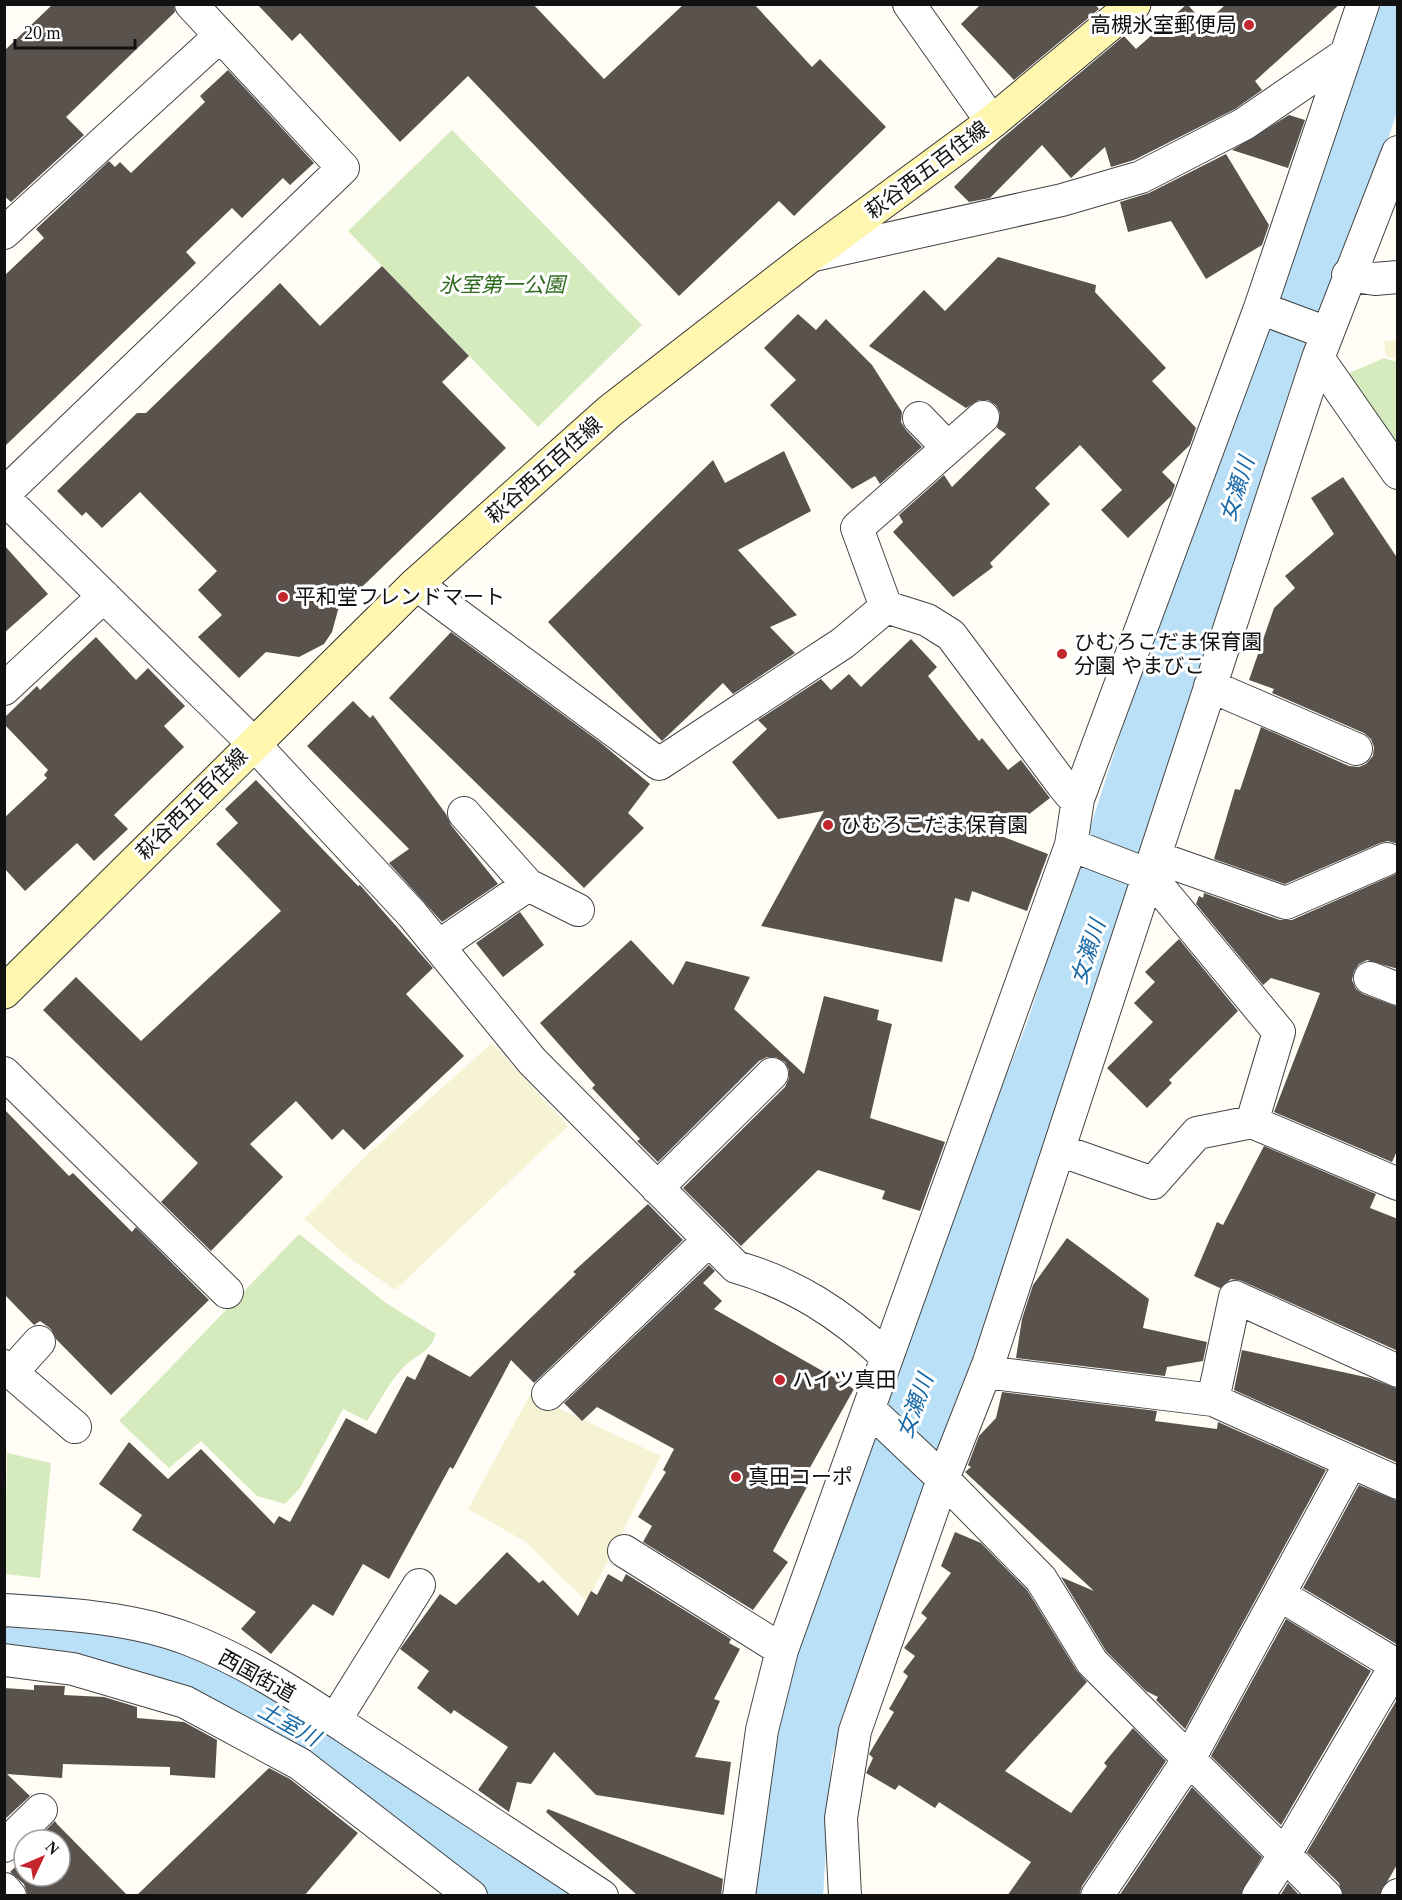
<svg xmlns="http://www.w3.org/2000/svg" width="1402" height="1900" font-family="'Times New Roman','Noto Sans JP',serif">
<rect width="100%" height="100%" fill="#fffdf5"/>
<!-- farmland -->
<path fill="#f6f3d4" d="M1397 340H1398L1397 360 1386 356 1384 341Z
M492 1043 568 1126 395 1290 352 1260 304 1219 367 1155Z
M530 1395 661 1456 587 1602 526 1542 468 1509Z"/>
<!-- green -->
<path fill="#d5ebbd" d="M452 130 642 325 538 427 348 231Z
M1384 358 1397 362V447L1347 374Z
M299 1234 386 1303 436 1334C428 1355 415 1354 401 1370 388 1384 378 1405 367 1421L343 1409 300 1488 285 1504 257 1496 201 1441 169 1468 119 1421Z
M7 1453 51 1463 40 1578 5 1574Z"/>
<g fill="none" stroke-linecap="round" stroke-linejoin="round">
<!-- river -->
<path stroke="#b9e0f7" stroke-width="72" d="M4 1629C30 1631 57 1630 82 1636 255 1674 397 1795 538 1896
M787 1896 796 1751 819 1677 915 1405 1061 1035 1394 4"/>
</g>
<!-- building -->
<path fill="#5a524d" d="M53 4H174L175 12 66 117 84 135 11 202 4 196V51Z
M257 4H533L604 79 684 4H754L812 67 820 59 886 127 794 216 779 201 679 296 468 76 400 142 300 33 292 41Z
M981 4H1095L1099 9 1014 80 961 24Z
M1187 4 1205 24 1226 4H1340L1255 81 1262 90 1235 109 1134 160 1111 167 1105 147 1071 178 1042 145 990 198 969 202 954 187 1000 140 1124 36 1136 49Z
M228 70 314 163 290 185 283 178 242 218 232 208 186 252 196 263 4 447V276L44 238 36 229 109 161 115 167 120 162 131 173 205 102 200 96Z
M1289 115 1305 120 1288 168 1232 150Z
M1226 154 1269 225 1262 245 1206 279 1171 221 1128 232 1120 202 1149 193Z
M998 257 1096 285 1095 292 1166 368 1152 381 1196 428 1190 445 1162 472 1175 485 1171 496 1128 538 1101 510 1122 490 1080 445 1035 488 1050 504 990 563 993 567 953 597 893 532 903 522 899 515 944 475 952 487 1006 434 997 428 1000 413 996 405 988 400H979L966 408 869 346 924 290 945 311Z
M382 266 469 356 442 382 506 448 338 610 332 632 324 644 299 657 266 652 239 678 198 637 222 615 198 590 217 571 140 492 102 528 86 512 82 516 57 491 137 413H146L280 283 320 326Z
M798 314 816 330 826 319 872 365 902 412 901 422 906 430 922 447 880 484 875 476 852 489 770 405 796 380 764 348Z
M784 451 811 511 738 550 797 615 770 627 795 653 733 694 723 683 662 741 548 622 713 460 725 483Z
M1343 477 1398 559V844L1388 841 1380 843 1285 884 1214 859 1235 789 1240 790 1261 727 1349 766 1359 767 1366 764 1373 756 1374 747 1371 739 1364 733 1272 693 1274 689 1249 680 1274 608 1295 588 1285 576 1334 534 1311 498Z
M4 545 48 594 4 633Z
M451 632 601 743 650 784 628 813 644 828 584 888 389 698Z
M96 637 136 680 148 668 185 706 164 726 184 747 114 815 128 829 94 861 77 843 25 891 4 868V818L47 778 44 775 48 770 4 724V718L37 686 40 690Z
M911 639 937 667 928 676 979 741 982 738 1008 770 1021 760 1050 798 1001 836 1048 854 1027 911 972 891 969 902 955 898 942 962 761 926 824 811 778 819 732 762 767 729 758 720 821 679 831 690 849 674 861 687Z
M353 701 370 718 373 715 446 814 451 825 498 884 442 922 389 863 409 849 307 746Z
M256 780 358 886 360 885 433 968 406 994 464 1056 364 1150 343 1129 332 1140 296 1101 250 1144 283 1177 211 1251 161 1202 198 1163 43 1010 76 977 141 1041 281 911 216 844 238 823 225 809Z
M1398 873V969L1367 960 1359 964 1354 971 1352 980 1356 989 1363 994 1398 1007V1149L1392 1162 1274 1112 1320 993 1271 978 1263 985 1196 904 1199 896 1203 898 1204 893 1280 920H1292Z
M520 912 544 945 503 977 476 943Z
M1179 939 1238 1011 1169 1080 1172 1083 1147 1108 1107 1068 1153 1022 1134 1003 1155 982 1145 972Z
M631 940 673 985 686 961 750 977 734 1009 804 1074 824 996 879 1010 877 1020 892 1024 870 1118 945 1142 920 1211 882 1199 885 1191 818 1170 741 1246 683 1188 785 1087 789 1078V1070L785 1062 776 1057H767L759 1061 658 1162 637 1141 640 1139 592 1088 595 1085 540 1023Z
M4 1109 69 1176 73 1173 132 1232 136 1227 209 1300 111 1395 56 1339 51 1329 40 1321 34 1325 4 1294Z
M1264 1146 1376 1194 1370 1208 1398 1219V1351L1242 1281 1231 1279 1220 1288 1194 1276 1217 1222 1223 1225Z
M648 1204 683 1240 534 1383 511 1360 453 1469 450 1467 389 1579 363 1564 333 1616 313 1604 271 1654 241 1629 256 1612 132 1530 142 1515 99 1484 129 1442 168 1479 201 1449 274 1524 279 1516 290 1522 346 1418 376 1434 407 1376 415 1380 428 1354 470 1377 576 1274 573 1272Z
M1067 1238 1149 1299 1143 1328 1207 1342 1203 1361 1167 1367 1165 1376 1016 1358 1022 1319 1033 1285Z
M709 1265 715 1271 703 1283 722 1301 714 1309 854 1389 803 1480 809 1483 773 1551 788 1562 753 1610 643 1542 652 1526 638 1517 666 1472 663 1470 674 1449 597 1407 582 1421 564 1403Z
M1242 1350 1370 1378 1398 1389V1463L1234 1390Z
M1002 1392 1157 1411 1155 1421 1217 1429 1218 1422 1326 1470 1185 1729 1156 1700 1158 1697 1146 1691 1106 1651 1061 1577 1094 1591 965 1472 971 1467 968 1465 979 1436 996 1418Z
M1359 1485 1398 1501V1645L1303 1588Z
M955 1532 981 1543 1027 1590 1077 1671 1087 1682 1005 1771 1071 1813 1107 1766 1104 1763 1133 1728 1166 1761 1082 1886 1079 1896H1007L1031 1862 939 1802 935 1808 899 1785 895 1790 866 1773 873 1758 869 1754 894 1712 889 1709 908 1676 903 1672 915 1656 904 1648 927 1618 921 1613 951 1573 941 1566Z
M507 1552 539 1583 543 1580 578 1616 591 1591 597 1595 608 1574 622 1582 626 1574 731 1639 729 1643 740 1649 714 1699 720 1701 695 1757 731 1762 724 1815 596 1795 554 1752 531 1784 517 1782 509 1812 478 1790 508 1747 454 1710 451 1714 417 1688 429 1671 400 1649 440 1594 456 1605Z
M1286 1619 1371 1671 1281 1825 1211 1756Z
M34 1685 65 1686 64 1695 104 1697 137 1707V1718L184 1722 217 1740 215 1778 170 1775V1767L63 1764 62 1778 7 1774 30 1796 4 1820V1688L34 1690Z
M1398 1698V1863L1379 1896H1343L1339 1883 1307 1852Z
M269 1768 290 1779 358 1833 304 1896H136Z
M1192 1787 1262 1857 1240 1896H1119Z
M548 1809 723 1879 721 1896H638L546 1812Z
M55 1821 57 1824 128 1896H28L24 1884 10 1872 24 1858V1876H60V1840H36Z
M1288 1883 1300 1896H1280Z"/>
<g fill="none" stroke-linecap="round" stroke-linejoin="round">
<defs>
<path id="street" d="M909 4 992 122
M4 233 220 36
M810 256 1062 200 1141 177 1244 124 1346 54
M1348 275 1375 279 1398 277
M1260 308 1327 333
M1318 358 1398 473
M919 418 948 448
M4 494 343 168 191 4
M4 498 253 743 412 914 532 1061 736 1267C795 1284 841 1314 886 1356
M416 584 659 764 843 643 886 607 927 620 951 635 1062 784 1071 795 1078 799
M886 607 857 528 983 417
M1210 686 1356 749
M4 689 104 596
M1071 845 1149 875 1279 1032 1252 1122
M1155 857 1286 903 1387 859
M528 885 578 910
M439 946 528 885 464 813
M1370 978 1398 989
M4 1073 227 1292
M1059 1150 1153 1183 1197 1133 1252 1122 1398 1184
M657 1188 772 1074
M4 1366 75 1427
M12 1372 39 1342
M985 1372 1213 1400 1398 1483
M548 1394 709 1240
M1213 1400 1235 1297 1398 1371
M869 1409 943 1479 1041 1579 1092 1662 1326 1896
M624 1551 782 1650
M4 1610C65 1614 131 1617 188 1639 256 1665 317 1709 377 1748 452 1797 527 1846 602 1896
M4 1660 73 1669 185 1702 300 1764 471 1896
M335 1720 419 1585
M4 1846 41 1810
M4 1889 10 1896
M739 1896 762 1730 782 1650 1071 845 1078 799 1260 308 1363 4
M845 1896 841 1818 855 1731 943 1479 989 1362 1318 358 1398 152
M1097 1896 1189 1759 1351 1462
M1258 1896 1285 1854 1396 1665 1280 1595
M1397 1896 1398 1895"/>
<path id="secondary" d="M4 992 416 584 610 411 810 256 992 122 1134 4"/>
</defs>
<!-- street casing -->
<use href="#street" stroke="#444" stroke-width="34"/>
<!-- secondary casing -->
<use href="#secondary" stroke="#333" stroke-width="35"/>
<!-- street -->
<use href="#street" stroke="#fff" stroke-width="32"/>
<!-- secondary -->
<use href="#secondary" stroke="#fff6b0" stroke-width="33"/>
</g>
<!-- markers -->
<g fill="#c4262e" stroke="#fff" stroke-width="2">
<circle cx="1249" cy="25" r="6"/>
<circle cx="283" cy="597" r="6"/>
<circle cx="1062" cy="654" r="6"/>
<circle cx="828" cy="825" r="6"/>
<circle cx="780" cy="1380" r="6"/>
<circle cx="736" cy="1477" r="6"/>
</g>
<g text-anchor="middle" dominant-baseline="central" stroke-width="6" stroke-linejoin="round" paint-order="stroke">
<!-- poi labels -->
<g font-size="21" fill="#111" stroke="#fff" text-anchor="start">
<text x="1237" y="25" text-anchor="end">高槻氷室郵便局</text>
<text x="295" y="597">平和堂フレンドマート</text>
<text x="1074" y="642">ひむろこだま保育園<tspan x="1074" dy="24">分園 やまびこ</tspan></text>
<text x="840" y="825">ひむろこだま保育園</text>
<text x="792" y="1380">ハイツ真田</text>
<text x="748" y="1477">真田コーポ</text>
</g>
<!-- street labels -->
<g font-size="21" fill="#111" stroke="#fff">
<text transform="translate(927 170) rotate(-37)">萩谷西五百住線</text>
<text transform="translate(544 470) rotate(-42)">萩谷西五百住線</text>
<text transform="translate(192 804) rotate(-45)">萩谷西五百住線</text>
<text transform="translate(257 1676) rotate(29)">西国街道</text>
</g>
<!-- park labels -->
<g font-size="21" font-style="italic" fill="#2f6b1f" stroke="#fff">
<text x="502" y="285">氷室第一公園</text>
</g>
<!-- water labels -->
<g font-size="22" font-style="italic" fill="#1768a6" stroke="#fff">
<text transform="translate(1237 489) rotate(-72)">女瀬川</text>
<text transform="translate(1088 952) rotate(-72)">女瀬川</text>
<text transform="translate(915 1406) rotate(-70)">女瀬川</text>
<text transform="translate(289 1724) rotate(29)">土室川</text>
</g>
</g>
<!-- border -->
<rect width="1402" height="1900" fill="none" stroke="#111111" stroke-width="12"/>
<!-- north arrow -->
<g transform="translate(42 1858) rotate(46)"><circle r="28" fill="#ffffff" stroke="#a0a0a0" stroke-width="1.5"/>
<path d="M0-4.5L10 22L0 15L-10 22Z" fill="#c4262e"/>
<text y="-9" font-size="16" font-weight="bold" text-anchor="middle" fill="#111111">N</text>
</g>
<!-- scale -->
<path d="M15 39v9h120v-9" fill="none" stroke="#111111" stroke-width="3"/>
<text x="24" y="39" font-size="18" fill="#111111" stroke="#ffffff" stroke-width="4.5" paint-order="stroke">20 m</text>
</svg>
